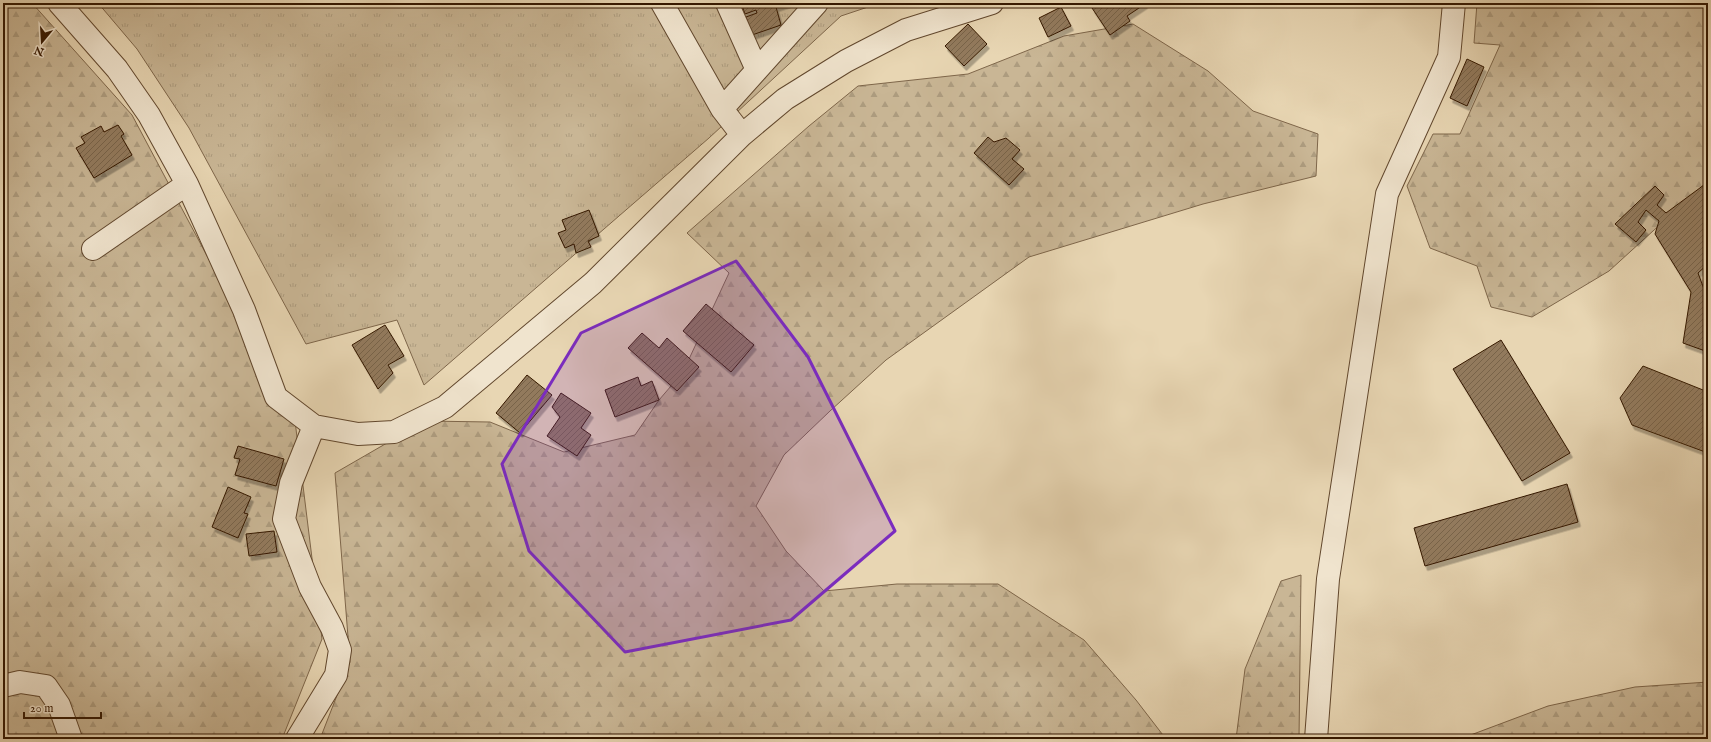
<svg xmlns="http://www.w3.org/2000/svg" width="1711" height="742" font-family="'IM FELL English',serif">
<defs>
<pattern id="grass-tufts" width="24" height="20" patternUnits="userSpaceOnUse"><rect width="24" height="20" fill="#c9b695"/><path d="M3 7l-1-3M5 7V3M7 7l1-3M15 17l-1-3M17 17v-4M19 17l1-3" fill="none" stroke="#ad9c7f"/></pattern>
<pattern id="forest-firs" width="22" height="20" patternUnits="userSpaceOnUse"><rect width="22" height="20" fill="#c9b695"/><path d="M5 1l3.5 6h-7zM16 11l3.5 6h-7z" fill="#ad9c7f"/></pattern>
<pattern id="building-hatch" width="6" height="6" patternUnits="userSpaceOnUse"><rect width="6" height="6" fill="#927a5d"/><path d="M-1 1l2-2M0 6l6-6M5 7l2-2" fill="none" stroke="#78634a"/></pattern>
<filter id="shadow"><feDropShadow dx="2.5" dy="4.5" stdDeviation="0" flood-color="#0004"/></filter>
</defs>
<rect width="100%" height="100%" fill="#e8d6b3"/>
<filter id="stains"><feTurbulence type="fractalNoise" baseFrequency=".005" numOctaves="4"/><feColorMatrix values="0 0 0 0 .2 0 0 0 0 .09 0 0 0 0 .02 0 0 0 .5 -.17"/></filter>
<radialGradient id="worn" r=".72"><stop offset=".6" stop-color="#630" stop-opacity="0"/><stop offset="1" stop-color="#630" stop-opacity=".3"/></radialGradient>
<!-- grass -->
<path fill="url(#grass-tufts)" stroke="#7e664a" d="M98 3H880L841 16 709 138 424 385 397 320 306 344 189 128 137 49Z"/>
<!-- forest -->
<path fill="url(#forest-firs)" stroke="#7e664a" d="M3 3H32L132 115 295 421 322 639 282 739H3Z
M1477 3H1708V181L1609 271 1532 317 1491 307 1477 266 1430 248 1407 186 1433 134H1460L1500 45 1474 43Z
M1133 24 1208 71 1253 111 1318 134 1316 176 1203 204 1029 257 886 360 830 411 784 455 756 506 786 551 824 591 897 584H998L1084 640 1136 700 1166 739H320L350 662 335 473 425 421 490 422 564 452 635 435 659 400 683 372 729 273 687 233 809 126 858 86 968 74 1064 36Z
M1301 575 1299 739H1236L1245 669 1281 581Z
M1708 682V739H1460L1548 706 1635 687Z"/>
<!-- building -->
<path fill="url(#building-hatch)" stroke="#341700" filter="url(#shadow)" d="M741 3 762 4 788 3 776 7 781 25 752 35 746 17 757 13 756 10 745 14Z
M1100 3H1145V4L1127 16 1130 21 1110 35 1092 8Z
M1061 7 1071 26 1048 37 1039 18Z
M968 24 987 44 964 66 945 46Z
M1467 59 1484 67 1467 106 1450 98Z
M118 125 124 134 121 136 132 155 94 178 76 148 85 143 81 137 101 126 104 132Z
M988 137 994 142 1006 138 1020 150 1012 159 1024 169 1009 185 974 153Z
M1708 182V264L1698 273 1708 300V352L1683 343 1691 292 1655 234 1659 221 1646 210 1638 222 1646 230 1636 242 1615 224 1655 186 1664 195 1657 205 1666 213Z
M589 210 599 236 588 241 591 247 576 253 574 244 565 248 558 233 566 230 562 220Z
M706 304 754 345 731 372 683 331Z
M385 325 404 356 388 365 393 373 378 389 352 345Z
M642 333 659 348 667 338 699 367 677 391 628 348Z
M1501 340 1570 453 1522 481 1453 369Z
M1643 366 1708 392V453L1632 425 1620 398Z
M527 375 552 395 520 433 496 413Z
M638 377 641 386 652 381 659 400 615 417 605 390Z
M561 393 591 413 581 428 591 435 577 456 547 436 560 417 552 407Z
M238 446 284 459 276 486 235 475 240 459 234 458Z
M1567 484 1578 522 1425 566 1414 528Z
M228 487 251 497 244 513 248 514 238 538 212 527Z
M274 531 277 552 249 556 246 534Z"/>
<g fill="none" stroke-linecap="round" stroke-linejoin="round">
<defs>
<path id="minor" d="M59 3 117 69 149 115 187 184 244 310 276 397 314 426 358 434 394 432 445 407 593 283 742 135 785 99 846 61 906 30 992 3
M662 3 722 109
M727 3 757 70
M742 135 722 109 817 3
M93 249 187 184
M3 686 20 682 46 686 59 705 71 739
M297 739 336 675 340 650 332 628 310 587 284 519 291 483 314 426
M1316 739 1328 579 1387 194 1449 57 1454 3"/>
</defs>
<!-- minor casing -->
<use href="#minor" stroke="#61472d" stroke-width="24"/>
<!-- minor -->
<use href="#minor" stroke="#f0e4ce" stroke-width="22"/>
</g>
<!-- marked area -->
<path fill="#7b2cbf" fill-opacity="0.2" stroke="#7b2cbf" stroke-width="3" stroke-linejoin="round" d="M736 261 808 357 895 531 791 620 625 652 529 551 502 464 581 333Z"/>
<!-- margin -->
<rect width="1711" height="742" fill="none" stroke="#e8d6b3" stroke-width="16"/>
<rect x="4" y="4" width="1703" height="734" fill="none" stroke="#341700" stroke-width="2"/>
<rect x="8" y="8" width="1695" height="726" fill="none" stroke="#341700"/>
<!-- north arrow -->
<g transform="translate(42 42) rotate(198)" stroke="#f0e4ce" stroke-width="3" paint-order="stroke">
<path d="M0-3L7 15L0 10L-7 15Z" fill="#341700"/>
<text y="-6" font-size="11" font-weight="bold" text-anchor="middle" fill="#341700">N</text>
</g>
<!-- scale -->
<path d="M24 712v6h77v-6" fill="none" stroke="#341700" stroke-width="2"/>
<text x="30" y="712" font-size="12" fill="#341700" stroke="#f0e4ce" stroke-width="3" paint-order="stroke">20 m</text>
<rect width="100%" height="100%" filter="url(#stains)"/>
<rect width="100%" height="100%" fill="url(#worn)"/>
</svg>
